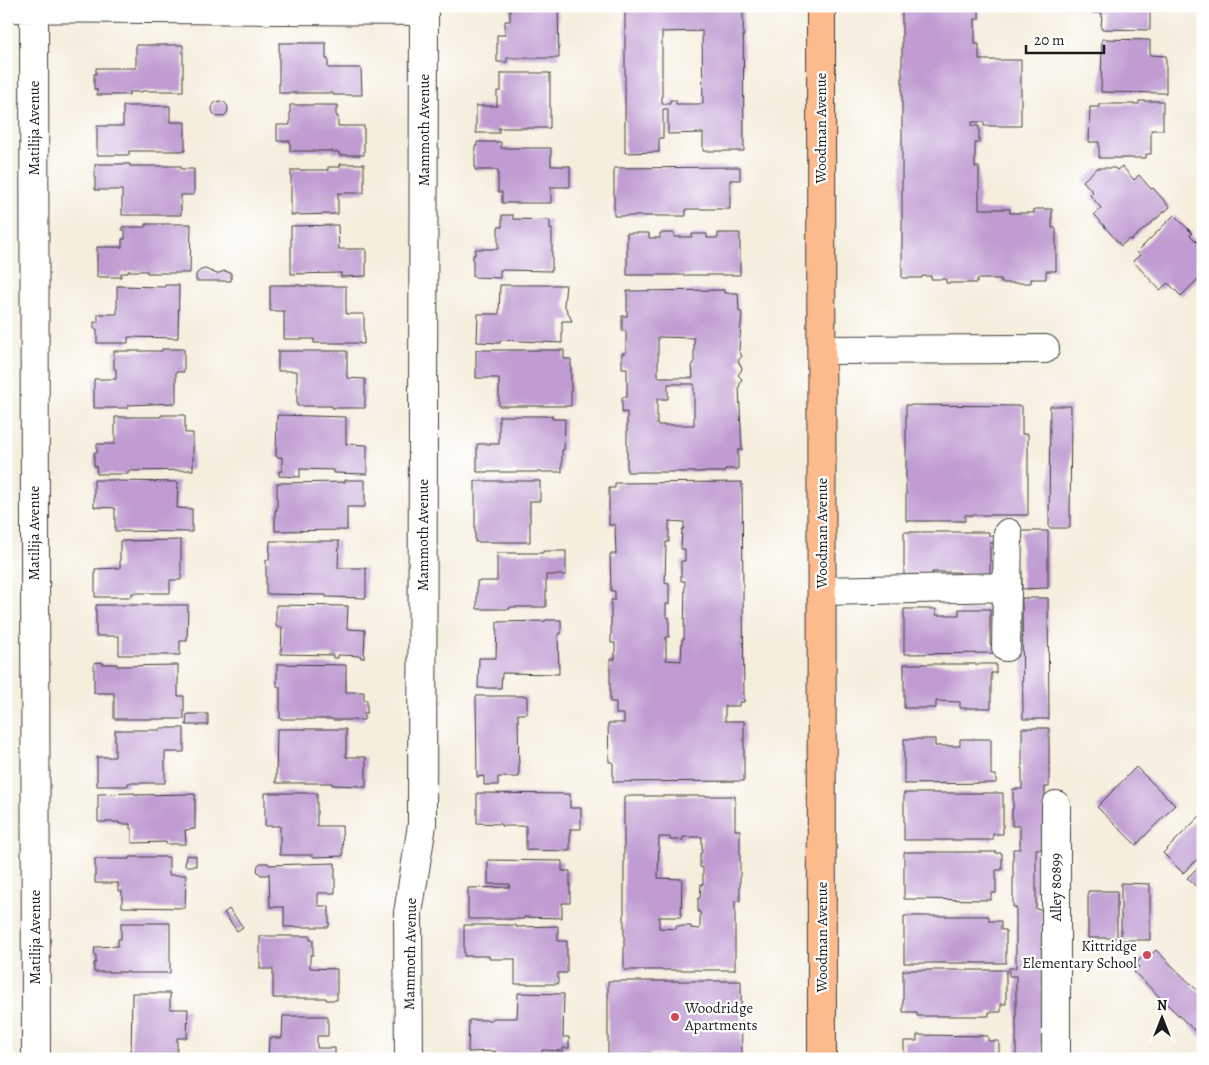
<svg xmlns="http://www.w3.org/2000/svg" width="1209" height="1065" font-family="Alegreya,serif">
<rect width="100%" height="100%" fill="#fff"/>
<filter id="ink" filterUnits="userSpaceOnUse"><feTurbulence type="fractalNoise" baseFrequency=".02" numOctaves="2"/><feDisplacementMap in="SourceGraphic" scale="10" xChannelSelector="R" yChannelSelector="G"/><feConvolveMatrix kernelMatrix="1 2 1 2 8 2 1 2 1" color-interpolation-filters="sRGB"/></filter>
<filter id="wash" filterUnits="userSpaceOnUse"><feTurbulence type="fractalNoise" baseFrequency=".0096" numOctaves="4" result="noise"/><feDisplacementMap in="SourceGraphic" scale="20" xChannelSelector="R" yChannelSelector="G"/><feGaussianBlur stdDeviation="1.12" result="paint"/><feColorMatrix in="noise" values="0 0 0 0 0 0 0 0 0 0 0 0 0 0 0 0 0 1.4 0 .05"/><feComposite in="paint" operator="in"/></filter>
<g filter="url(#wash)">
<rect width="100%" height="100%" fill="#f5eedd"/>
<g id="blocks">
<!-- building -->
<path fill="#c09cd2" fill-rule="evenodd" d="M510 6H558L559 58H507V62H497V35H505V21H510Z
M625 6H743L744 151H703V133L668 134V109H663V138H659V152L625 153ZM702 31 703 104H676V100H670V104H662V32Z
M902 6H979V19H975V44H979V60H1021V126H984V122H972V126H979V143H975V167H979V209H1010V213H1034V209H1052V228H1056V271H1046V279H1031V283H1001V279H977V283H946V279H931V276H922V278H902Z
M1092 6H1165V11H1150V30L1101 29 1102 13H1092Z
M1102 39 1150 40V55L1166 56V93L1101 92Z
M279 43H326V59H328V68H361L362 95H333V93H279Z
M136 45H183V91H142V92H129V95H97V89H94V74H96V68H136Z
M501 73H550V128H499V133H476V106H497V91H501Z
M1139 101H1163V130H1151V154H1146V158H1099V142H1089L1090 107H1099V104H1139Z
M212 109a8 8 0 1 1 16 0a8 8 0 1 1-16 0Z
M290 105H338V109H336V116H338V126H364V155H339V152H333V151H290V141H277V125H290Z
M123 106H170V122H185V151H129V155H97V126H123Z
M477 142H501V148H551V166H570V187H551V203H502V192H498V170H475V146H477Z
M95 164H130V166H181V169H194V195H181V215H122V190H95Z
M340 164H364V193H338V214L291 215V170H328V167H340Z
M1122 166 1134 180 1139 175 1151 189 1153 188 1170 207 1131 240 1129 239 1121 246 1094 214 1101 208 1090 195 1093 192 1083 181 1097 168H1115L1117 170Z
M740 167V180H730V209H686V216H614V168Z
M502 215H513V219L550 220V229H552V271L500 270V278L473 277V255H475V249H498V227H502Z
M1174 215 1192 233 1190 235 1203 248V251L1197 257 1203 263V274L1181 296 1168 283 1160 290 1133 261 1140 255 1137 252Z
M146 224H191L190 273H147V271H128V273H121V277H97V247H122V239H125V230H122V227H146Z
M338 225 339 249H366V276L341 277V273L291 274V226Z
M627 233H649V238H660V233H674V237H692V234H707V238H718V233H740V275H627Z
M205 269 217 274 224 271 231 273V281H196V275L197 273 201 270Z
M165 285H179L178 338 128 337V343H97V329H94V322H98V314H117V286L165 287Z
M270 285H300V286H346V314H364V344H360V343H314V339H284V311H270Z
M500 285H566L564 304 572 321H562V343L501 340 500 343 477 342 478 314H499Z
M724 290V293H738L739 312H742L739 351 742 356 738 361 742 368 741 371 738 375 742 379 739 387 742 450H738V469H725V472H627V412L622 413V397H627V368H622V353H626V331H622V316H627V291ZM658 337 694 338V364L692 365 693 378H668V377H658ZM668 384H694V425H657V399H668Z
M162 349H184V372H176V403L128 405V408H94V379H116V369H114V351H162Z
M476 350H564V359H571V406H499V378H476Z
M278 351H347V378L365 379V408H332V406H297V371H278Z
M906 405 1022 406V434H1028V515H965V521H906Z
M1050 406H1071L1070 528H1049Z
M161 415H185V433H193V470L128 471V474H97L96 466H94V453H97V444H115V417H161Z
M277 415 346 417V444L367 445V474L334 473V470L300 469V477L279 476V471H282V457H276Z
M499 416H552V419H565L564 450H562V472H477V444H499Z
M94 480H118V481L178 482 177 508 192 509V532L115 531V508L94 507Z
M345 480H365V507H347V530L275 531V510H277V483L345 482Z
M475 481H540V501H530V542H475Z
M742 482 744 702H739V706H725V721H744V781L613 782V762H609L608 723H624V714H616V702H610V659H615V643H611V600H615V591H611L610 554H616L615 525H609V488H615V483ZM669 521 684 522V529H682L681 549H685V561H681V581H685L684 639H682L681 661 666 660V637H669V617H666V604H669V584L665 583 666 542H669Z
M1021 531H1048V588L1022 589Z
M904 532H989V536H995V543H990V578H960V572H932L933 578H904Z
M181 540V580H170V593H132V597H95V569L120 568V541Z
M270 541H339L338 568H366V598L326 597V595L266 594V560H269Z
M543 551H566V575H546V607H510V609H477V581H497V553H543Z
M1022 598H1048L1049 719H1023Z
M96 605H188L187 641H180V655H119V636H96Z
M276 605 348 606 347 629 365 630 364 658H361V656L340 655H338V658H333V655L281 654 282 627H276Z
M904 609H936V615H959V609H990V645H996V653L904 654Z
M546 620H561V634H558L559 674 502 673 501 688H478L479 658H496L497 622 546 621Z
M102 662V664H117V666L178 665V696H184V719H114V693H94V663Z
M277 664 346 665V692H364V700H367V713H364V720H333V719H280V687H277Z
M904 664H996V673H991V708H960V702L936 701V708H904Z
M476 696H527V714H518L519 777H498V785H484V776L477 777Z
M187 714H208V725H186Z
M160 728H184V752H165V783H128V786H97V757H115V730H160Z
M1022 728H1049V787H1045V849H1036V909L1042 910V1059H1016V976H1009V968H1016V907H1013V849H1020V826H1012V809H1013V789H1022Z
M277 729H346V757H366V787H360V786L332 785V783H276Z
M904 739H935V746H960V739H991V775H996V783L904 784Z
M1136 767 1175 805 1136 845 1097 807Z
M135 793V795L195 794V829L185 830 186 844H166V842L132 843V829H130V824H119V822H98V794Z
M265 793H317V826H342L343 856 313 857V855H280V826H265Z
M477 793 570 794V808H581V829H570V851L526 850V826H501V824L477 823Z
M904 793H1003V834H993V840H904Z
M624 796H735V830H740V901H735V970H624ZM659 837H670V840H683V837H702V853H700V867L703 868V884H701L700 898H698V912H700V929L691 928V926H676V929L659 928V917H681L682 879 658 878Z
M1203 813V854L1183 873 1163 853Z
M904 852H996V853H1002V870H996V893H991V900L904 899Z
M186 855 196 856V866H185Z
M129 857H169V875H186L185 908 122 907V891H118V883H95V859H129Z
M488 860 562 861V871H570V903H562V918L524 917V919H468V888L510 887V884H488Z
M1203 862V893L1187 878Z
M260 863H268L269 865 335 863V893H318V906H329V927H284V907H270L269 873 267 875H261L257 871 258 865Z
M1121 883 1150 884V940H1121Z
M1088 891H1117V938H1088Z
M229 909 243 927 237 931 224 913Z
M904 916H989V921H1001V930H1006V963H904Z
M121 923H170V973H129V972H94V963H96V955H94L95 947 118 946V939H121Z
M464 925H516V927L558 926V941H567V973H558V984H515V959H489V956H464Z
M260 936H310V940H313V955H310V968L337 969V1000H326V998H273V969H260Z
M1156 950 1203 996V1039L1134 972 1139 967 1136 964 1143 956 1146 959Z
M903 970H1006V1004H1001V1012H989V1016H917V1012H903Z
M608 981H741L742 1059H706V1054H650V1059H608Z
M132 993H170V1009H188L187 1038H177V1059H131Z
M518 993 564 994 563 1037H569V1048H563V1051L542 1050V1056L495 1055V1051L468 1052 469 1020H492V1018H517Z
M283 1016H328V1036H317V1048H335V1059H268L269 1038H282Z
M917 1035 988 1036V1041H999V1059H904V1041H917Z"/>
</g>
</g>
<g filter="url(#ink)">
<use href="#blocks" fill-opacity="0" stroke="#3d3c39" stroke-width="1"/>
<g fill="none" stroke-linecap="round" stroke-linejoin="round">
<defs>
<path id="minor" d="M34 6 36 1059
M6 8 424 11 422 825 408 913 409 1059
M822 350 1045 349
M822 591 1007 587
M1006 647 1008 533
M1056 805V1059"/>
<path id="major" d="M821 6 822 1059"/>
</defs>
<!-- minor casing -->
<use href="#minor" stroke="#3d3c39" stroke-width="30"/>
<!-- major casing -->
<use href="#major" stroke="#3d3c39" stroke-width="30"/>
<!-- minor -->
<use href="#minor" stroke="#fff" stroke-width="28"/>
<!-- major -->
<use href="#major" stroke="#fcba8d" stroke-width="28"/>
</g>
</g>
<!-- markers -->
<g fill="#d1495b" stroke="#fff" stroke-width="2">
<circle cx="1147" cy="955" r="5"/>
<circle cx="675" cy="1017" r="5"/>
</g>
<g text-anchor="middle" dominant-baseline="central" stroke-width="4.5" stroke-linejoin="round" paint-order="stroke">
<!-- street labels -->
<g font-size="15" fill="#1c1c1c" stroke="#fff">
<text transform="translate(34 128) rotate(-90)">Matilija Avenue</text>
<text transform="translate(821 128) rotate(-90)">Woodman Avenue</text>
<text transform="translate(424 130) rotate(-90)">Mammoth Avenue</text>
<text transform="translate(34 533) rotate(-90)">Matilija Avenue</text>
<text transform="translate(822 533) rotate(-90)">Woodman Avenue</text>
<text transform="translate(423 535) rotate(-90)">Mammoth Avenue</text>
<text transform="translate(1056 887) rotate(-90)">Alley 80899</text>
<text transform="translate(35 937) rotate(-90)">Matilija Avenue</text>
<text transform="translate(822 937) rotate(-90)">Woodman Avenue</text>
<text transform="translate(410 954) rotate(-89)">Mammoth Avenue</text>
</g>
<!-- poi labels -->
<g font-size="15" fill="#1c1c1c" stroke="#fff" text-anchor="end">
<text x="1137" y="946">Kittridge<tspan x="1137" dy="17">Elementary School</tspan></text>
<text x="685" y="1008" text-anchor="start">Woodridge<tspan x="685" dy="17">Apartments</tspan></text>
</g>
</g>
<!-- margin -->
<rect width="1209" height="1065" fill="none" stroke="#fff" stroke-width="25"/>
<!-- north arrow -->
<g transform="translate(1162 1018)" stroke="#ffffff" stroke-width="4" paint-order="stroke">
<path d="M0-4L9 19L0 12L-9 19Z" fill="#1c1c1c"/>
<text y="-8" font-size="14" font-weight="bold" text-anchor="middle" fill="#1c1c1c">N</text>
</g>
<!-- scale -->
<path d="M1026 45v8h78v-8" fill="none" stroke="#1c1c1c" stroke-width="2.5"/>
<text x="1034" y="45" font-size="15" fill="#1c1c1c" stroke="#ffffff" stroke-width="4" paint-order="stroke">20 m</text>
</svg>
